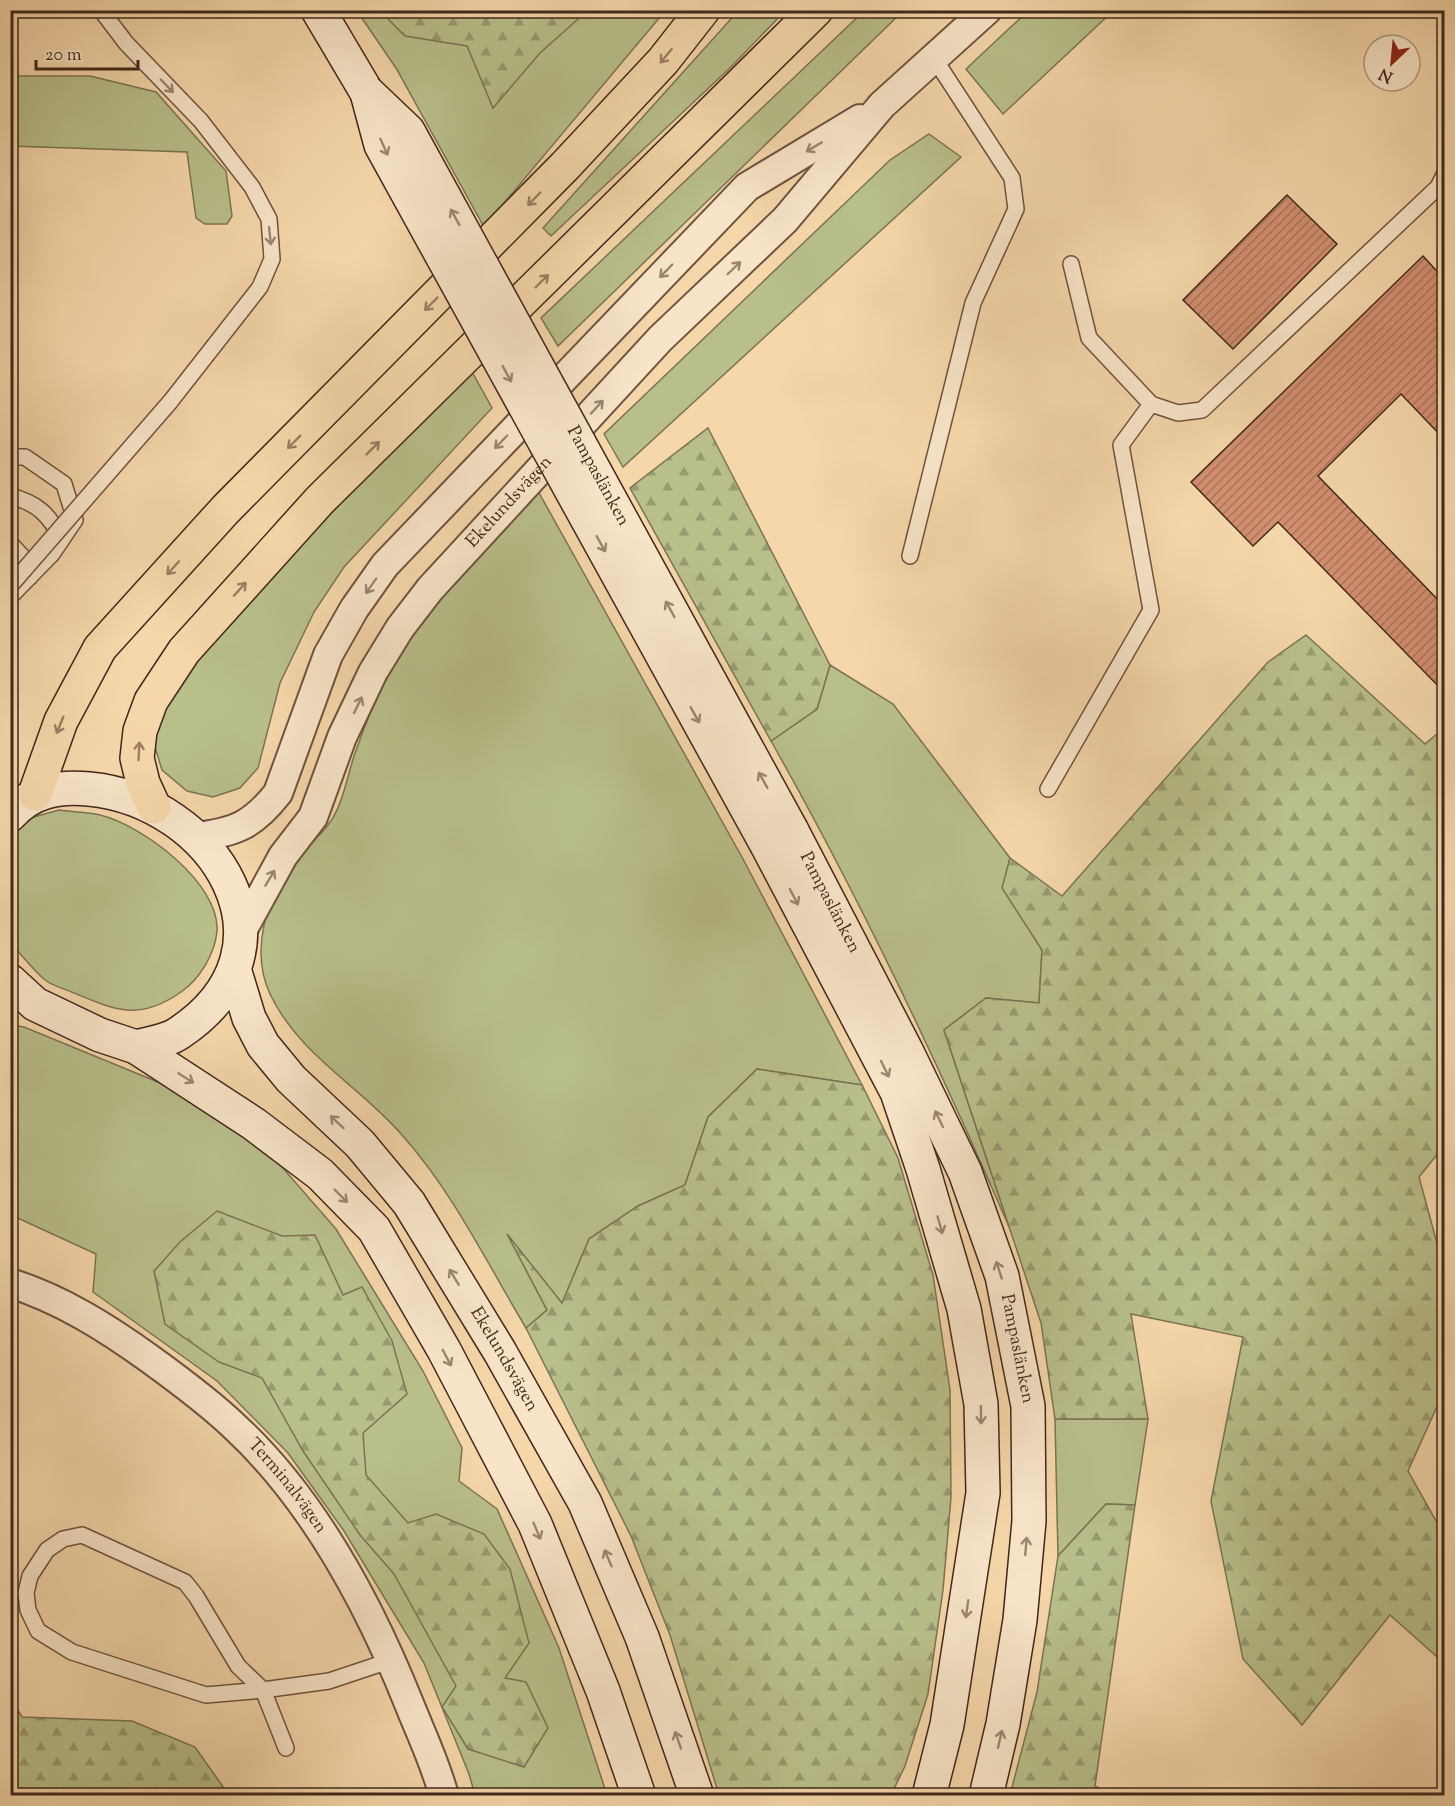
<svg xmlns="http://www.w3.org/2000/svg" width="1455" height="1806" font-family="'Sorts Mill Goudy',serif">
<defs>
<pattern id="forest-firs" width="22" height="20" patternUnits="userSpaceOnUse" patternTransform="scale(1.5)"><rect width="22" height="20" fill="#b8bf8b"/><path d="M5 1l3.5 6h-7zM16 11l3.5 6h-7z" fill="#979b71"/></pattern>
<pattern id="building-hatch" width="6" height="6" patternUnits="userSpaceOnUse" patternTransform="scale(1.5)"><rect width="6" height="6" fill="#d28f70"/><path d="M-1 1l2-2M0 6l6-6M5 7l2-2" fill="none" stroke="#ac755b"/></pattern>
</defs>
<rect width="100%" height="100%" fill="#f5d7aa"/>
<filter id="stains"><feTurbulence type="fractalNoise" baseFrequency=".00333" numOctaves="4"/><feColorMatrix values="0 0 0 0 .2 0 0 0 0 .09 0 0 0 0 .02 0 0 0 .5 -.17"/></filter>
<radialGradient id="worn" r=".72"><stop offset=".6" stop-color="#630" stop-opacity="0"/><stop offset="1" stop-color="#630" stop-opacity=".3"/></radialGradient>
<!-- grass -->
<path fill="#b8bf8b" stroke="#7c7354" stroke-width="1.5" d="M739 10 785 11 731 67 551 236 543 228Z
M1029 10 1113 11 1003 114 966 69Z
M357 11H665L484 227 396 68Z
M864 11H903L558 346 541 318Z
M11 76H90L156 92 226 171 232 216 227 224H205L196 218 187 152 11 146Z
M929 134 961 157 623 467 604 434 890 160Z
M471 370 492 408 344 567 314 612 280 683 258 768 240 788 213 797 187 791 162 770 154 744 155 719 215 632Z
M538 491 743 859 862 1085 757 1069 708 1117 685 1185 638 1206 589 1239 562 1304 509 1237 547 1310 526 1328C487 1263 453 1192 402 1135 360 1086 299 1055 270 994 250 951 266 896 295 860 309 843 328 831 337 810 345 793 348 774 354 756 362 734 370 711 380 690 415 612 482 553 538 491Z
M830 665 893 704 1010 858 1003 888 1042 950 1039 1003 986 998 944 1030 1010 1229C938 1063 860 898 771 741L817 709Z
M59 810C72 812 87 812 100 815 142 825 220 883 217 931 215 954 199 980 181 992 140 1021 117 1011 74 993 65 989 53 986 45 980 33 970 22 955 11 944L10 833 30 818Z
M11 1025 24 1027 187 1094 282 1167 336 1229 423 1371 462 1448 459 1481 497 1509 559 1648 607 1795H475L469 1774 424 1663 344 1531 288 1453 217 1381 93 1292 96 1254 11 1215Z
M1055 1419H1148L1135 1505 1106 1504 1058 1556Z"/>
<!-- forest -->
<path fill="url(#forest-firs)" stroke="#7c7354" stroke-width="1.5" d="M380 11H587L540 53 493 108 467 46 405 36Z
M708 428 830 665 817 709 771 741 630 488Z
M1306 635 1425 744 1444 728V1146L1419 1177 1444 1269V1391L1408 1471 1444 1535V1663L1390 1615 1302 1725 1243 1659 1211 1501 1243 1337 1131 1314 1148 1419H1055L1041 1323 944 1030 986 998 1039 1003 1042 950 1002 888 1010 858 1062 896 1268 662Z
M757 1069 862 1085 898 1158 933 1275 950 1390 951 1497 943 1590 928 1694 905 1766 891 1795H719L670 1635 631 1536 526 1328 547 1310 507 1234 562 1303 589 1239 638 1206 685 1185 708 1117Z
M217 1211 282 1236 315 1235 343 1295 362 1287 392 1341 407 1394 363 1433 366 1475 408 1523 436 1514 484 1534 510 1569 529 1643 505 1678 526 1682 548 1728 524 1767 468 1749 442 1707 456 1686 394 1574 360 1535 303 1451 262 1378 219 1362 165 1324 154 1271 180 1242Z
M1106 1504 1135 1505 1095 1786 1114 1795H1010L1037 1692 1058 1556Z
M11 1699 22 1717 132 1721 195 1747 226 1791V1795H11Z"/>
<!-- building -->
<path fill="url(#building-hatch)" stroke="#41271d" stroke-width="1.5" d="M1287 195 1337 244 1233 349 1183 300Z
M1423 256 1444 279V439L1401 394 1318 476 1444 606V692L1278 522 1253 546 1191 482Z"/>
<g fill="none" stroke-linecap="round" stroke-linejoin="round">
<defs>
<path id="lane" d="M101 10 126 43 201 121 252 187 269 219 272 259 260 287 170 402
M1071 264 1089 338 1151 404 1178 413 1202 410 1438 187 1444 175
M10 457H25L64 484 75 520 52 554 10 597
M10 496C38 503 49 515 62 539
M10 543 23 557 30 577
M910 556 973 303 1016 209 1012 178 934 58
M1048 789 1151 610 1121 445 1151 404
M82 1535 185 1582 196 1596 238 1666 263 1690 206 1695 72 1652 38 1631 28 1610 26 1593 30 1576 47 1550 63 1539Z
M286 1748 263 1690 329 1681 392 1660"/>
<g id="street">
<path d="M196 837C236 832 253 825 278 793L328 655 354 609 385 565 747 187 860 119"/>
<path id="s1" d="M243 929 283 856 313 817 342 737 373 672 400 628 430 589 660 339 785 220 882 105 987 10"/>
<path id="s2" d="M10 1283C61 1299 107 1328 150 1359 179 1380 209 1402 235 1427 315 1501 370 1606 410 1706 422 1736 436 1765 444 1796"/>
</g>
<g id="secondary">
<path d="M318 10 366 91"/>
<path d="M10 815C31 791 58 786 89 789 215 801 307 948 179 1033 168 1041 150 1043 136 1047"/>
<path id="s3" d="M792 831 906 1050 965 1172 1002 1276 1028 1406 1029 1521 1020 1620 1003 1724 986 1796"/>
<path d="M767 845 897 1092 923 1169 964 1309 981 1404 983 1493 947 1725 929 1796"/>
<path id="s4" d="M235 972 249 1018 263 1045 291 1079 360 1144 409 1203 500 1352 585 1503 642 1637 697 1796"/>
<path d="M10 981 35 1004 100 1035 136 1047 254 1124 320 1174 374 1229 444 1350 535 1524 603 1691 639 1796"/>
</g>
<path id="highway" d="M35 794 61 721 100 648 226 509 565 166 663 61 703 10
M154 807 143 783 137 758 140 731 151 701 184 651 320 500 816 10"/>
</defs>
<!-- lane casing -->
<use href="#lane" stroke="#6e5340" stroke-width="18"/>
<!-- street casing -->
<use href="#street" stroke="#6e5340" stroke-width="32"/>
<!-- secondary casing -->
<use href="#secondary" stroke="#41271d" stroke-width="36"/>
<!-- highway casing -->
<use href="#highway" stroke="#41271d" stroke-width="36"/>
<!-- lane -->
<use href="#lane" stroke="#f8e5c8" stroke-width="15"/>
<!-- street -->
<use href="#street" stroke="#f8e5c8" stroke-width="28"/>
<!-- secondary -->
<use href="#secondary" stroke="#f8e5c8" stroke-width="33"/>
<!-- highway -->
<use href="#highway" stroke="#f5d7aa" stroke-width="33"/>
<defs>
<path id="lane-bridge" d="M10 586 170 402"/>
<g id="secondary-bridge">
<path id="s5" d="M366 91 408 131 792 831"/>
<path d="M367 93 381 145 767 845"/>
</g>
</defs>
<!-- lane-bridge casing -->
<use href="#lane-bridge" stroke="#6e5340" stroke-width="18" stroke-linecap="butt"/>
<!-- secondary-bridge casing -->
<use href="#secondary-bridge" stroke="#41271d" stroke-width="36" stroke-linecap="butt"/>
<!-- lane-bridge -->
<use href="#lane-bridge" stroke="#f8e5c8" stroke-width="15"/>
<!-- secondary-bridge -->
<use href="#secondary-bridge" stroke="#f8e5c8" stroke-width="33"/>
</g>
<!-- one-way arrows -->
<defs><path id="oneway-shaft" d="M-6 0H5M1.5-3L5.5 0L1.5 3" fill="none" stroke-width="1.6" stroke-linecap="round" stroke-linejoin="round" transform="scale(1.5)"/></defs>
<g stroke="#9b7f64">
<use href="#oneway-shaft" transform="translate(666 56) rotate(129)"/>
<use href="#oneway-shaft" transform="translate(534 199) rotate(134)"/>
<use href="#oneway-shaft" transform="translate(542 281) rotate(-45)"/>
<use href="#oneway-shaft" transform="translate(431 304) rotate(135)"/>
<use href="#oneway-shaft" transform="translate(294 442) rotate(135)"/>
<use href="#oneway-shaft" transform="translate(373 448) rotate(-45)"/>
<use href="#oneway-shaft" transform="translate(173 568) rotate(132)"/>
<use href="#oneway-shaft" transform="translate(240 589) rotate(-48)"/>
<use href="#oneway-shaft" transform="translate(60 725) rotate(112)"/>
<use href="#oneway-shaft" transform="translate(139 751) rotate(-87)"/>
</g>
<g stroke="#9c8672">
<use href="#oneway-shaft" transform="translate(167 86) rotate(46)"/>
<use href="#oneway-shaft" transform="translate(384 147) rotate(66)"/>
<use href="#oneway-shaft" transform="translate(814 147) rotate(149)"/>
<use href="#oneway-shaft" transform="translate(455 217) rotate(-119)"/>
<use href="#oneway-shaft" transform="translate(270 236) rotate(84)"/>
<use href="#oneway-shaft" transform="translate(734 268) rotate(-44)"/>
<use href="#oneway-shaft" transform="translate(666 271) rotate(134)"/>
<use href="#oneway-shaft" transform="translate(507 374) rotate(61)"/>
<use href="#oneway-shaft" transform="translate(597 407) rotate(-47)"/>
<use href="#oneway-shaft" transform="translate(501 442) rotate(134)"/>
<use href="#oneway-shaft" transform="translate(601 544) rotate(61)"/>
<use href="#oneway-shaft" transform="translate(371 586) rotate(125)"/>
<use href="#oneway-shaft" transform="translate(670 609) rotate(-119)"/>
<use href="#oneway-shaft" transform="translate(358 705) rotate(-64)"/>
<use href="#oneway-shaft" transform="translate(695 715) rotate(61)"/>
<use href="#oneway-shaft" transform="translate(763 780) rotate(-119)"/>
<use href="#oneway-shaft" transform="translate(270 878) rotate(-59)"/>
<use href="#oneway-shaft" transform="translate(794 897) rotate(62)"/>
<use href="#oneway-shaft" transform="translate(885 1069) rotate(64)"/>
<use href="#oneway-shaft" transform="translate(186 1078) rotate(32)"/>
<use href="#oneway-shaft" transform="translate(939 1119) rotate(-116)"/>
<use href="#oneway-shaft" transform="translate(337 1122) rotate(-137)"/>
<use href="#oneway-shaft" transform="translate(341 1196) rotate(45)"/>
<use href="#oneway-shaft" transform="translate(940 1225) rotate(74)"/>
<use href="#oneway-shaft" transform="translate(999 1270) rotate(-108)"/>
<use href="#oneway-shaft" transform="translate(454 1277) rotate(-121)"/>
<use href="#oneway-shaft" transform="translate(447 1358) rotate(62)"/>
<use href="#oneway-shaft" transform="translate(981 1415) rotate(89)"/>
<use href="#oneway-shaft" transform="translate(537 1531) rotate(67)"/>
<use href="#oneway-shaft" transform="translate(1026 1546) rotate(-85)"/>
<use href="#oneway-shaft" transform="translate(608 1558) rotate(-113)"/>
<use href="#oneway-shaft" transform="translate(967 1609) rotate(98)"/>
<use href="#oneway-shaft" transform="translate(1000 1739) rotate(-77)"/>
<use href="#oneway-shaft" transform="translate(678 1740) rotate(-109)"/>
</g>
<g text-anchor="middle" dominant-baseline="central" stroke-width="6" stroke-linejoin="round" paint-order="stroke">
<!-- street labels -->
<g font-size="18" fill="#41271d" stroke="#f8e5c8">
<text stroke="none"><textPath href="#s5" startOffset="452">Pampaslänken</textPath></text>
<text stroke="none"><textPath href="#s1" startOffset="508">Ekelundsvägen</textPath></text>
<text stroke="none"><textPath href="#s3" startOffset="81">Pampaslänken</textPath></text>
<text stroke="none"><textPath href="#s3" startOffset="567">Pampaslänken</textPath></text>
<text stroke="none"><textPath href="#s4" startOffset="477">Ekelundsvägen</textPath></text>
<text stroke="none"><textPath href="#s2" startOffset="348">Terminalvägen</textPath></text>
</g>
</g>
<!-- margin -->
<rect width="1455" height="1806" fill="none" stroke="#f5d7aa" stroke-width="36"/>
<rect x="12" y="12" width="1431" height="1782" fill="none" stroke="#41271d" stroke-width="3"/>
<rect x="18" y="18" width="1419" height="1770" fill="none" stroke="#41271d" stroke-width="1.5"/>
<!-- north arrow -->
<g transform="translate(1392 63) rotate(206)"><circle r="28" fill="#f8e5c8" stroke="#af9984" stroke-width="1.5"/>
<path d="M0-4.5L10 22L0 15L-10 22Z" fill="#8f2418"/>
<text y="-9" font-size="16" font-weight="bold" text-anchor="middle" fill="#41271d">N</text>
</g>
<!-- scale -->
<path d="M36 60v9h102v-9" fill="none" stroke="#41271d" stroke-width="3"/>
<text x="45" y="60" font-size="18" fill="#41271d" stroke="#f8e5c8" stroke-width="4.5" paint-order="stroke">20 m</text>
<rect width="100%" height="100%" filter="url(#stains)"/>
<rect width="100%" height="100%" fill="url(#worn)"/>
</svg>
